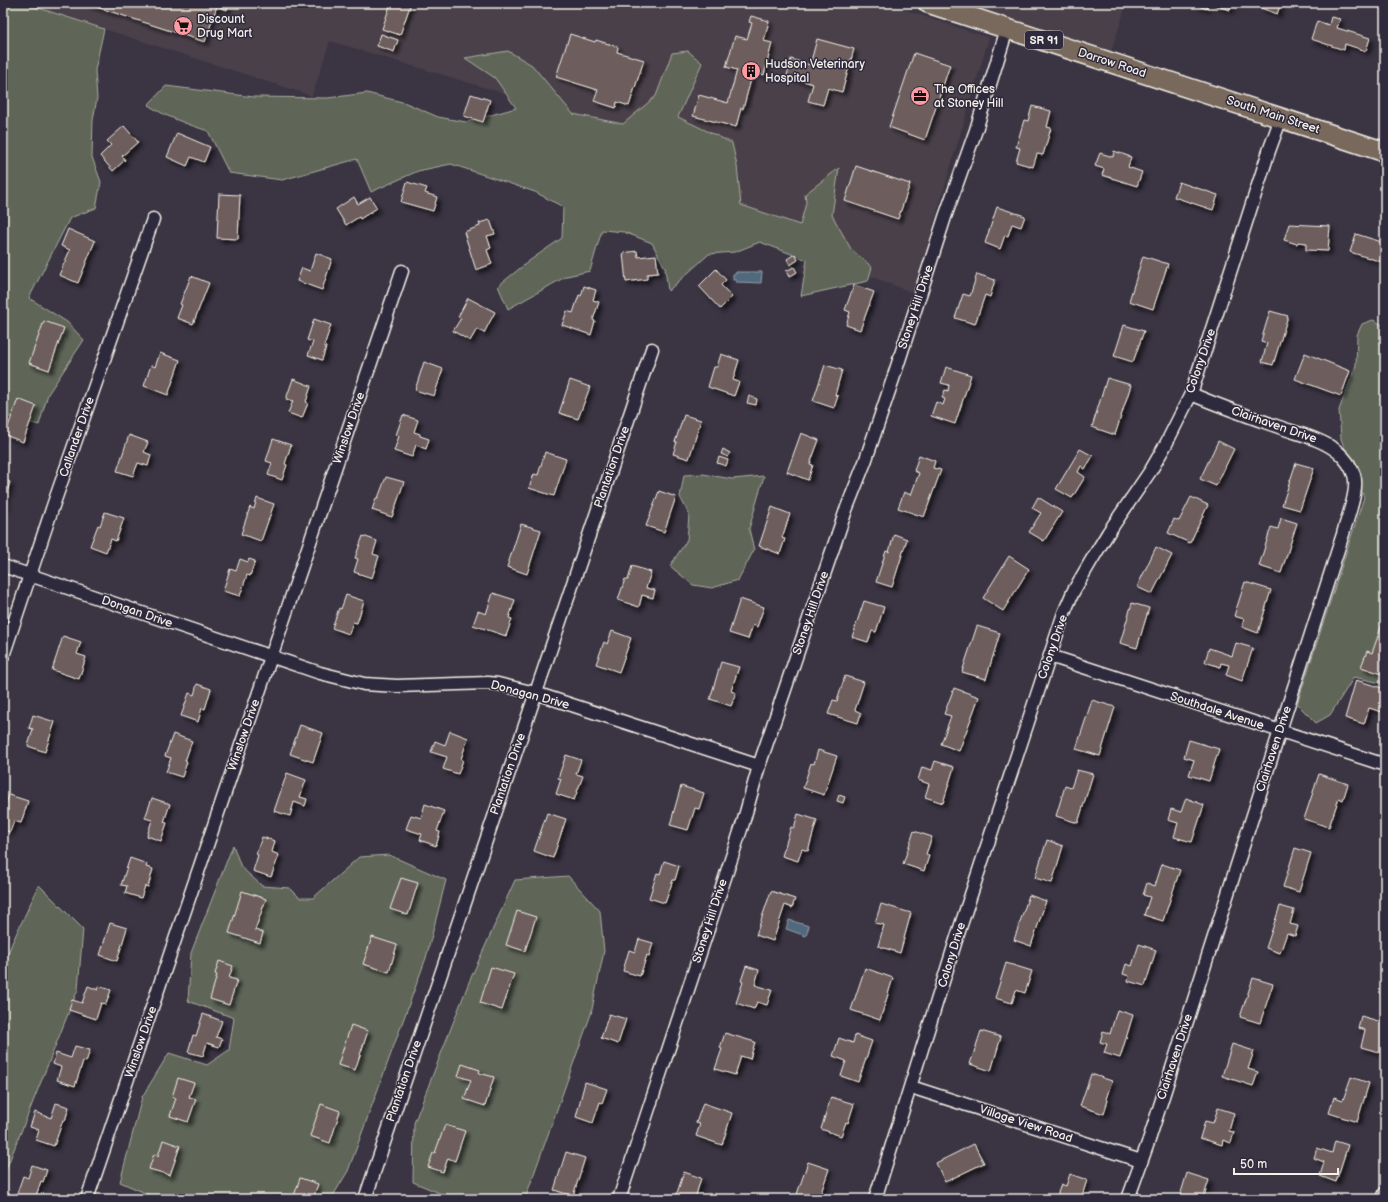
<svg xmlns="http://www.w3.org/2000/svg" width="1388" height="1202" font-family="'Balsamiq Sans',sans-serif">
<defs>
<filter id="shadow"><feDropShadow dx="3.5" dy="3.5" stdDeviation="2" flood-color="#0009"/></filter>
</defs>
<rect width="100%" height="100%" fill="#3b3443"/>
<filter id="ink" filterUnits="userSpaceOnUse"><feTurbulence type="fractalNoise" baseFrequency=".025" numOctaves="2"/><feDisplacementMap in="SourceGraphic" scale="8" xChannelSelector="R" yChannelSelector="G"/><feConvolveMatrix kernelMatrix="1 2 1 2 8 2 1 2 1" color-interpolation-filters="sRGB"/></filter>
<g filter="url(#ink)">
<!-- built -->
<path fill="#4a404a" d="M23 3H884L989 38 913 293 712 213 635 133 330 41 312 96Z
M944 3H1127L1110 55Z"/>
<!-- green -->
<path fill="#5f6659" stroke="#aaaca0" d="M3 3H23L104 29 95 70 97 98 93 120 92 157 101 182 96 208 70 218 29 298 67 322 84 340 48 394 39 425 3 415Z
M508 51 532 65 573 114 623 124 656 96 672 53 688 51 702 63 678 117 732 143 737 166 741 205 800 225 806 203 805 194 839 168 832 215 851 249 872 267 868 281 801 296 807 260 760 242 735 252 709 254 668 291 665 268 652 243 624 232 602 230 590 271 567 276 508 309 498 286 529 261 562 238 563 207 535 192 451 164 418 171 371 192 357 159 282 180 229 173 208 131C187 124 166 117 148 105L166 86 254 97 328 98 367 93 406 103 438 117 466 122 516 108 495 78 465 58Z
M1373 320 1385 326V684L1354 677 1330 715 1316 723 1297 704 1364 497 1341 439 1339 410 1356 365 1357 335 1362 324Z
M703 474 732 479 764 476 749 529 754 550 738 580 712 588 693 585 670 566 687 540 689 514 680 497 684 475Z
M233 845 241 867 262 886 290 888 300 898H313L359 857 389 855 446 880 426 958 348 1171 331 1199H159L120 1182 142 1097 169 1053 207 1065 229 1050 234 1018 188 1001 191 953Z
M568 876 600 911 604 951 591 1014 525 1199H445L444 1195 413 1182 414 1123 469 982 515 880Z
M39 885 83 929 78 989 3 1177V967L12 943Z"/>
<!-- water -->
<path fill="#51697c" stroke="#929fa7" d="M736 272H762L761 283 736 282V280H733V274H736Z
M789 920 809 926 806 936 786 929Z"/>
<!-- building -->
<path fill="#6d5d5b" stroke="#f4f1e8" filter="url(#shadow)" d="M84 3H229L227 10 217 6 205 42Z
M391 3H411L400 35 382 29Z
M1190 3H1208L1207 9Z
M1208 3H1232L1230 10Z
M1262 3H1281L1277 14 1261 8Z
M751 16 769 21 764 41 772 43 764 75 753 72 743 109 741 108 736 127 693 116 699 95 728 103 737 70 726 67 735 36 747 39 752 23 749 22Z
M1331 17 1340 19 1337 28 1370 38 1366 51 1345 44 1344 50 1311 39 1317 21 1329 25Z
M381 34 398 40 394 52 377 46Z
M570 34 595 42 596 40 618 47 617 52 644 60 629 106 617 102 616 108 594 101 598 90 556 77Z
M817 39 854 49 842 92 828 88 823 105 808 101 813 84 787 76 791 59 810 65Z
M914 53 950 65 925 140 889 127Z
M471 94 490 100 483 122 464 116Z
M1032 106 1051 111 1047 127 1051 128 1043 155 1037 154 1033 167 1016 162 1020 148 1016 147 1024 120 1028 121Z
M124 126 138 142 122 156 125 160 113 171 100 156 111 145 107 141Z
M177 133 210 147 204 162 191 157 187 166 167 157Z
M1114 151 1131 157 1128 167 1142 172 1137 186 1102 175 1104 169 1095 166 1100 153 1113 157Z
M856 166 910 184 898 219 845 201Z
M407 182 427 188 425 193 437 197 433 211 401 202Z
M1179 182 1218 195 1213 210 1174 197Z
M219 194 240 195 238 239 217 238Z
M354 197 358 204 370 197 377 208 360 219 359 217 346 225 336 209Z
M997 207 1025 216 1021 227 1012 224 1008 236 1005 235 1000 249 985 243Z
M490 220 495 234 487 236 491 248 487 250 492 264 476 270 464 232 480 226 479 223Z
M1289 224 1330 226 1328 251 1306 250V243L1298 242 1297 244 1284 240Z
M68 229 95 241 78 283 59 275 70 250 61 246Z
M1356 234 1385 243V263L1350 252Z
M637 251 638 257 656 255 658 273 647 274V279L626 282 623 253Z
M316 253 332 259 322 290 297 281 302 268 310 271Z
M795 254 798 260 790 265 787 259Z
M1143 256 1168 264 1153 309 1129 301Z
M794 267 797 272 789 277 786 271Z
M716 269 726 280 721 285 732 297 720 309 699 286Z
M977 274 995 280 990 297 985 295 975 324 955 318 963 294 970 296Z
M191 276 209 283 193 324 177 318 182 305 180 304Z
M854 285 874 292 860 330 846 325 850 312 845 310Z
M584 286 596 290 593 300 599 302 593 320 595 321 591 335 562 325 567 311 573 313 579 295 581 296Z
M468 298 495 312 484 333 477 329 470 341 453 331 461 318 458 317Z
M1270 311 1288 316 1273 365 1262 362 1267 343 1261 341Z
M314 319 331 325 324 346 326 347 322 360 308 355 313 342 307 340Z
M44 321 64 328 49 370 29 363Z
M1124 325 1144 331 1133 362 1114 356Z
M160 353 180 360 168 395 144 386 151 365 155 367Z
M1305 353 1350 371 1341 396 1295 379Z
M721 354 739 360 733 380 739 382 734 396 708 387 714 367H717Z
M424 362 443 369 434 396 415 390Z
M825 365 842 370 835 395 838 396 834 408 813 401Z
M946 367 971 375 955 424 931 416 936 402 943 405 945 399 942 398 945 390 948 391 949 385 941 383Z
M1107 378 1131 385 1115 435 1092 427Z
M293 379 311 386 306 402 308 403 302 418 288 413 293 401 286 399Z
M570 380 590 387 578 419 559 413Z
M749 396 757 399 756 405 747 403Z
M18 399 36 406 23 442 5 435Z
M403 415 418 420 414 432 420 434V436L429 439 426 449 416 445 412 457 394 451 399 436 396 435Z
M684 415 701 420 689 459 673 454 677 442H675Z
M801 433 819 440 810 464 813 465 808 480 787 472Z
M129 435 148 442 144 452 151 455 148 466 138 463 133 476 117 471Z
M273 439 291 445 285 464 287 465 282 480 268 475 272 463 266 461Z
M1218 441 1234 449 1216 486 1200 479Z
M723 449 730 453 728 457 721 454Z
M1080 449 1093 456 1085 469 1081 466 1078 472 1085 477 1072 498 1056 489Z
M545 452 566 459 554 496 529 488 534 474 538 475Z
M919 455 935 461 933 468 941 470 924 517 898 508 904 492 911 495 919 473 914 471Z
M719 457 728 460 726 466 717 463Z
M1296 463 1314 468 1300 510 1282 505Z
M386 477 404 482 392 517 372 510 376 498H378Z
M3 479 10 482 4 502 6 503 3 512Z
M659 491 676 497 664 532 646 526Z
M1038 497 1062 512 1044 541 1029 532 1041 513 1032 508Z
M1191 497 1208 505 1190 543 1168 533 1174 519 1179 521Z
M257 498 274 504 261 541 241 534 250 507 254 509Z
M772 507 790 514 782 538 785 539 780 554 759 546Z
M105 512 124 518 116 541 111 539 106 552 90 546 98 525 100 526Z
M1281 518 1297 523 1281 573 1259 566 1271 527 1278 529Z
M521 524 541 530 527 574 507 567Z
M894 534 907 539 892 587 876 582 886 551 889 552Z
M363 536 377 541 373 554 379 556 372 578 354 572 358 559 355 558Z
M1156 547 1172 555 1152 594 1137 587Z
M1009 556 1029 569 1003 611 983 598Z
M240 559 248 562 249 559 255 561 250 576 247 575 240 596 223 591 230 569 236 571Z
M632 566 651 572 646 588 655 590 653 598 642 595 639 607 618 600 625 579 628 580Z
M1245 582 1271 590 1258 633 1242 627 1244 619 1234 616Z
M493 593 515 600 509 618 512 619 506 636 473 625 478 611 486 614Z
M346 595 364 601 357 623 353 622 349 634 332 628 339 608 341 609Z
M740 599 764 607 757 627 753 625 748 639 729 633Z
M864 601 884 607 876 632 872 631 868 642 852 637Z
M1132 603 1149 608 1137 648 1120 643Z
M1384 619 1385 620V675L1361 667 1367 651 1372 653Z
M977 626 1000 633 986 679 962 672Z
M612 631 631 638 619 672 596 664 604 642 607 644Z
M63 636 81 642 77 654 86 657 79 679 52 670Z
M1236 643 1253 648 1242 681 1226 675 1229 665 1221 663 1220 667 1205 662 1209 648 1232 656Z
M721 662 739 667 731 691 736 693 731 706 710 699Z
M845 676 864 682 855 710 861 713 858 723 828 714 833 700 837 701Z
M1356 680 1385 689V701L1382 712 1369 708 1364 724 1345 718Z
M197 684 211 689 205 709 202 708 198 722 181 716 189 693 194 695Z
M954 688 979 697 959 751 941 744 951 716 944 714Z
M1092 700 1115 707 1100 756 1076 749Z
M33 715 55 722 45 752 28 746 33 729 29 728Z
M300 725 323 733 313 762 290 754Z
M450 731 468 738 461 759 463 760 458 774 443 769 447 757 431 752 435 741 445 745Z
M173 734 192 741 185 761 187 762 182 777 166 772 171 758 165 756Z
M1189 740 1219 749 1209 781 1189 775 1194 760 1184 757Z
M818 750 837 756 824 795 803 788 811 763 814 764Z
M566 755 581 760 576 774 583 776 574 800 556 794 561 779 558 778Z
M935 761 954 767 943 803 925 797 929 784 918 780 922 767 932 770Z
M1077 770 1093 774 1078 823 1056 816 1065 786 1071 788Z
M287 773 306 780 300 797 307 799 305 806 294 802 290 816 274 811Z
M1319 774 1348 784 1343 800 1339 798 1329 827 1304 819Z
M681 786 704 793 699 809 695 808 688 830 670 825Z
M9 795 28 801 21 823 14 821 10 832 3 830V812Z
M839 795 845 797 843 803 837 801Z
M152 798 170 804 164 822 167 823 161 841 147 836 152 820 145 818Z
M1186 798 1204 805 1192 842 1174 837 1178 823 1168 820 1171 809 1181 812Z
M425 804 444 811 437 831 440 832 436 846 420 840 422 834 406 829 411 815 421 818Z
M547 813 566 819 553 858 534 851Z
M798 814 817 820 808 851 802 849 798 861 782 856 791 827 794 828Z
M914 831 932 837 926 854 929 856 924 871 903 864Z
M262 837 275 841 272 852 279 855 271 877 253 871 258 855 256 854Z
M1047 840 1063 846 1052 883 1035 878Z
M1295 848 1311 853 1299 892 1283 887Z
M130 858 147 864 146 867 153 869 148 887 145 886 141 898 125 893 127 886 121 885Z
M664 861 679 866 675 880H673L665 903 649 898 657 873 660 874Z
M1162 864 1180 870 1163 921 1144 915 1150 897 1143 895 1147 883 1155 886Z
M401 878 418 883 408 915 390 909Z
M242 891 266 899 255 930 263 933 260 943 229 933Z
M771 891 795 899 792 908 785 905 773 941 756 935Z
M1029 895 1046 901 1031 946 1014 940Z
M881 904 911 913 900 953 878 946 884 925 875 923Z
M1280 906 1294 910 1290 924 1298 926 1295 936 1287 933 1280 953 1266 948Z
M517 911 536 917 525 951 506 945Z
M110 923 127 928 117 961 100 955Z
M372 937 397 945 389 972 363 964Z
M639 939 653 943 649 956 647 955 640 976 623 971 629 950 635 952Z
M1139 944 1156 950 1145 986 1128 981 1129 976 1123 974 1126 964 1132 966Z
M219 961 233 966 229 978 237 980 229 1005 210 999 217 975 215 974Z
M1006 963 1032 971 1025 993 1016 990 1012 1003 995 998Z
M746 966 759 970 755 985 772 990 767 1005 757 1002 754 1009 736 1003 743 982 741 981Z
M491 967 514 974 502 1010 480 1003Z
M865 968 893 978 880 1020 851 1010Z
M1253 978 1273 984 1260 1023 1240 1017Z
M1385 980V996L1380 994Z
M88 986 98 990 99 986 111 990 106 1004 101 1003 96 1019 69 1010 72 1000 82 1003Z
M1117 1010 1133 1015 1120 1058 1104 1053 1107 1044 1100 1042 1103 1031 1110 1034Z
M203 1014 222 1021 216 1037 222 1039 219 1047 207 1043 203 1056 188 1052 193 1035 196 1036Z
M609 1014 626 1019 618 1044 601 1038Z
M1361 1016 1385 1023V1042L1382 1053 1361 1047 1365 1030 1358 1028Z
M351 1025 368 1031 355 1070 338 1065Z
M981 1031 1001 1037 991 1071 970 1064Z
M725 1033 755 1042 750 1059 741 1056 735 1075 715 1069 722 1049 720 1048Z
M855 1035 872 1041 858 1082 841 1076 846 1061 833 1056 839 1038 853 1043Z
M1232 1044 1254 1051 1248 1069 1258 1072 1253 1086 1222 1076Z
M75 1046 90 1050 86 1062 83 1061 75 1086 57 1080 61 1067 53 1064 56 1053 71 1058Z
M462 1064 480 1070 479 1073 494 1077 485 1106 464 1099 471 1080 458 1076Z
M1091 1074 1112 1081 1106 1099 1108 1100 1104 1114 1080 1106Z
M1351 1077 1369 1083 1357 1122 1329 1113 1334 1097 1343 1100Z
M178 1078 194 1083 189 1097 196 1099 188 1122 170 1116 176 1098 172 1097Z
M585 1082 607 1089 602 1103 600 1102 593 1123 576 1117Z
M831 1097 854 1104 848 1123 846 1122 841 1136 821 1129Z
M56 1103 69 1107 65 1121 63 1120 54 1146 36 1140 39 1130 30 1127 35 1112 51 1118Z
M703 1103 732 1113 722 1145 696 1136 700 1124 696 1123Z
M321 1104 340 1111 330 1143 310 1136Z
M1218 1108 1234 1113 1229 1131 1234 1132 1231 1143 1223 1140 1222 1145 1200 1138 1205 1121 1213 1123Z
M445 1125 465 1131 455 1161 448 1158 443 1172 428 1167 433 1153H435Z
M163 1140 180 1146 170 1175 149 1169 154 1154 158 1156Z
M1335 1141 1348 1145 1336 1182 1320 1176 1324 1162 1314 1158 1317 1148 1332 1153Z
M974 1144 984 1163 945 1182 936 1163Z
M566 1152 585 1158 573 1196 554 1190Z
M808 1162 829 1169 819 1199H802L796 1197Z
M32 1165 47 1170 43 1182 41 1181 35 1199H15L23 1176 28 1178Z
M684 1172 701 1178 695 1199H675Z
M1187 1173 1209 1180 1203 1199H1182L1183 1197 1180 1196Z
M1070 1174 1087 1180 1081 1199H1056L1061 1184 1066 1186Z
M300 1178 318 1184 313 1199H293Z"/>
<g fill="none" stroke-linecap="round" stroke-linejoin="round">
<defs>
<path id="street" d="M3 566 320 673 364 684 397 686 488 683 498 684 535 693 759 766
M3 656 54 503 153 219
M1050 656 1385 765
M911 1087 1141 1161
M87 1199 402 271
M365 1199 652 349
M619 1199 743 823 759 766 846 510 865 462 893 379 945 217 976 130 1007 29
M875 1199 957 937 1064 613 1073 592 1091 561 1108 533 1151 470 1166 444 1191 394 1269 151 1281 118
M1128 1199 1149 1140 1343 534C1347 518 1359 490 1354 475 1351 466 1345 458 1338 452 1322 439 1299 434 1279 427 1250 417 1220 406 1191 394
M1383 1199 1385 1193"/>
<path id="primary" d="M928 3 1385 152"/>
</defs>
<!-- street casing -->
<use href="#street" stroke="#f4f1e8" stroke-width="15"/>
<!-- primary casing -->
<use href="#primary" stroke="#f4f1e8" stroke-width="22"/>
<!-- street -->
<use href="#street" stroke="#2f2a3d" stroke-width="12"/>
<!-- primary -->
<use href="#primary" stroke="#78695c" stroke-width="19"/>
</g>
</g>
<!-- icons -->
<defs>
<symbol id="supermarket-disc" viewBox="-11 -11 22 22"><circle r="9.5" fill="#ff9aa2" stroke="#2f2a3d"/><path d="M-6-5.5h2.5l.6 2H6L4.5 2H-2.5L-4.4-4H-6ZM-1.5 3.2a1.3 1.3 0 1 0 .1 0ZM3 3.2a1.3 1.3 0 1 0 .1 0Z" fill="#111"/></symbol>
<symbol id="building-disc" viewBox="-11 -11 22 22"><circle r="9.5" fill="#ff9aa2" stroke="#2f2a3d"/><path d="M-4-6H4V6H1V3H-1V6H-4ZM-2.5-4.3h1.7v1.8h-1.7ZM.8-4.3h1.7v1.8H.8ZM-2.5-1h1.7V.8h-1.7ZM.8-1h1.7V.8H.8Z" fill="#111"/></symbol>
<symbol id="office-disc" viewBox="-11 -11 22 22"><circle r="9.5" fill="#ff9aa2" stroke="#2f2a3d"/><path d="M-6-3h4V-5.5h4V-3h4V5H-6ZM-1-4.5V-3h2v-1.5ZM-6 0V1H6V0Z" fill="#111"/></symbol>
</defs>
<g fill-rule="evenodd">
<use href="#supermarket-disc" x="172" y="15" width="22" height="22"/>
<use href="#building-disc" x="740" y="60" width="22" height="22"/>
<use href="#office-disc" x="909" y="85" width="22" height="22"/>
</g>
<g text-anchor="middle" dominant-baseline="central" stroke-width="3" stroke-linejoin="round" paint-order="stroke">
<!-- shield labels -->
<rect fill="#2f2a3d" stroke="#b9b5b5" stroke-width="1" x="1025" y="31" width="38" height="18" rx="3"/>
<g font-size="11" font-weight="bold" fill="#f4f1e8">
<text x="1044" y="40">SR 91</text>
</g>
<!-- poi labels -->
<g font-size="12" fill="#f4f1e8" stroke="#2f2a3d" text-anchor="start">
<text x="197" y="19">Discount<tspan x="197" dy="14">Drug Mart</tspan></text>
<text x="765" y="64">Hudson Veterinary<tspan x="765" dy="14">Hospital</tspan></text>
<text x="934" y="89">The Offices<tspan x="934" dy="14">at Stoney Hill</tspan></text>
</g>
<!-- street labels -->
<g font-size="12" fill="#f4f1e8" stroke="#2f2a3d">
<text transform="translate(1112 63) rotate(18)">Darrow Road</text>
<text transform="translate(1273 115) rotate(18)">South Main Street</text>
<text transform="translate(916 307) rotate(-72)">Stoney Hill Drive</text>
<text transform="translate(1201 361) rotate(-71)">Colony Drive</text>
<text transform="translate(1274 425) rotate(19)">Clairhaven Drive</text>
<text transform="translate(349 428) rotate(-71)">Winslow Drive</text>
<text transform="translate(77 437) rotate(-71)">Callander Drive</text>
<text transform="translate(612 467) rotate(-71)">Plantation Drive</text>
<text transform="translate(137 612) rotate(19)">Dongan Drive</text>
<text transform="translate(811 613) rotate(-71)">Stoney Hill Drive</text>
<text transform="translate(1053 647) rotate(-71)">Colony Drive</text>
<text transform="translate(530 695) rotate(15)">Donagan Drive</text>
<text transform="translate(1217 711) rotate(18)">Southdale Avenue</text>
<text transform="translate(244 735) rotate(-71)">Winslow Drive</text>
<text transform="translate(1274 749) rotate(-72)">Clairhaven Drive</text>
<text transform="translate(508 774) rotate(-71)">Plantation Drive</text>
<text transform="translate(710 921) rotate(-72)">Stoney Hill Drive</text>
<text transform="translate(952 955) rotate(-73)">Colony Drive</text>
<text transform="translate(141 1042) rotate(-71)">Winslow Drive</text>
<text transform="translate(1175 1057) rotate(-72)">Clairhaven Drive</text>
<text transform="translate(404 1081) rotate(-71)">Plantation Drive</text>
<text transform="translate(1026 1124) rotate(18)">Village View Road</text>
</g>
</g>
<!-- margin -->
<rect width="1388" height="1202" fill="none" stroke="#2f2a3d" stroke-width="16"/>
<rect x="8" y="8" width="1372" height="1186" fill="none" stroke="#f4f1e8" stroke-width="1.5" filter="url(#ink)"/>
<!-- scale -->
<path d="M1234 1168v6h104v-6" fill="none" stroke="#f4f1e8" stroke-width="2"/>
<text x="1240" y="1168" font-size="12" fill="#f4f1e8" stroke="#2f2a3d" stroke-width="3" paint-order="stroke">50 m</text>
</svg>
